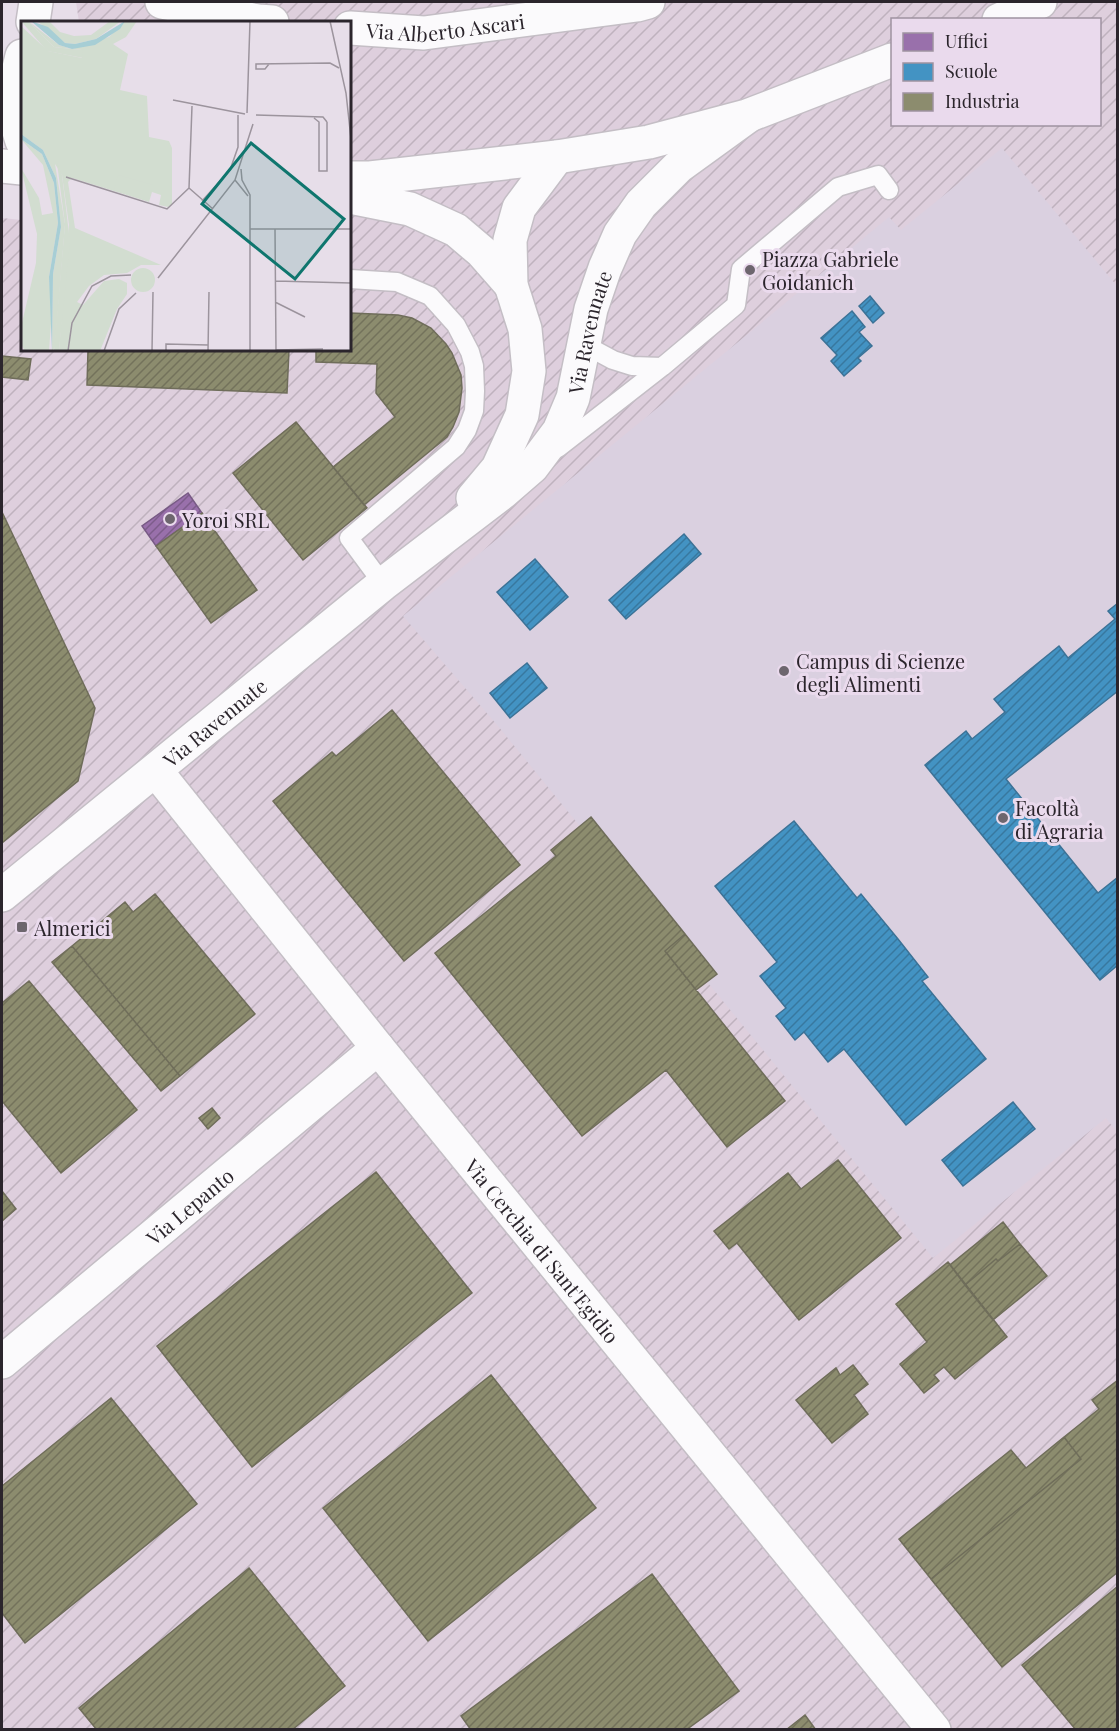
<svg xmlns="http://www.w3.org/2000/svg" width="1119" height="1731" font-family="'Playfair Display',serif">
<defs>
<pattern id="industrial-furrows" width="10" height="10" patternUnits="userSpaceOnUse" patternTransform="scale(1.5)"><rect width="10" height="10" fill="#decfdd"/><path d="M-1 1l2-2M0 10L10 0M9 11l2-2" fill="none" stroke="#bfb2be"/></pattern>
<pattern id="offices-hatch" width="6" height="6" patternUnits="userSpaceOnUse" patternTransform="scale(1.5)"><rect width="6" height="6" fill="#9970ab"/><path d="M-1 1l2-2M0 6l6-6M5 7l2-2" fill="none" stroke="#7d5c8b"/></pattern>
<pattern id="schools-hatch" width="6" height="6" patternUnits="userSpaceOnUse" patternTransform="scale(1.5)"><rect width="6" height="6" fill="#4393c3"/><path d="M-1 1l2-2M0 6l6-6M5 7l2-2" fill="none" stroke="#38789f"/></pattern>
<pattern id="industry-hatch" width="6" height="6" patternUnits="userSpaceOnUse" patternTransform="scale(1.5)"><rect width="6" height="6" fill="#8c8c6e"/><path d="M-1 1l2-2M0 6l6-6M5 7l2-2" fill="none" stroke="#73725b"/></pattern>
</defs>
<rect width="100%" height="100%" fill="#e7dee9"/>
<!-- industrial -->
<path fill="url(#industrial-furrows)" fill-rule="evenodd" d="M76 2H1117V1729H2V218L22 220V350H350V22H79ZM892 20H1100V124H892Z"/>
<!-- education -->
<path fill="#dad0e0" d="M1002 148 1117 286V1132L1106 1118 933 1258 498 726 403 616 754 329 889 217 901 230Z"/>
<!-- offices -->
<path fill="url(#offices-hatch)" stroke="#785a85" stroke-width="1.5" d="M188 493 202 513 156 546 142 526Z"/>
<!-- schools -->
<path fill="url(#schools-hatch)" stroke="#3c7296" stroke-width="1.5" d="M870 296 884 313 873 323 859 306Z
M852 311 865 327 859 332 872 346 858 358 861 361 844 376 831 361 837 355 821 338Z
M684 534 701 554 626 619 609 600Z
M535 559 568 597 530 630 497 592Z
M1118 603V691L1006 779 1098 893 1118 877V965L1100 980 925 765 966 731 972 739 1005 712 994 699 1059 646 1068 658 1115 619 1108 611Z
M527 663 547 688 510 718 490 693Z
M794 821 857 898 861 894 898 939 928 977 922 981 986 1059 906 1125 844 1049 828 1062 804 1032 795 1040 776 1016 786 1008 760 976 777 962 715 886Z
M1013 1102 1035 1129 963 1186 942 1160Z"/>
<!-- industry -->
<path fill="url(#industry-hatch)" stroke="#6f6d5a" stroke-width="1.5" d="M350 313 398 315 412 318 431 328 446 344 452 353 461 375 462 388 459 412 453 427 447 437 364 505 333 467 395 417 376 393 377 364 316 362V350H350Z
M88 350H289L287 393 87 385Z
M2 356 31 359 28 380 2 377Z
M296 422 367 508 303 560 233 473Z
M2 512 95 708 78 781 2 843Z
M202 513 257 590 211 623 156 546Z
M392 710 520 865 404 961 273 801 332 752 336 756Z
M591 817 685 934 665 951 785 1101 727 1147 666 1070 582 1136 435 953 556 856 551 850Z
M155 894 255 1014 180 1076 72 946 125 902 133 912Z
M685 934 717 974 696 990 665 951Z
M72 946 180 1076 161 1091 52 962Z
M29 981 137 1110 61 1173 2 1101V1003Z
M212 1108 220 1118 208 1129 199 1118Z
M838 1160 901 1238 799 1320 737 1243 729 1249 714 1231 788 1173 801 1189Z
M376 1172 472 1293 252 1467 157 1346Z
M2 1191 16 1209 2 1221Z
M1003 1222 1020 1244 998 1261 996 1259 965 1285 950 1265Z
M1020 1244 1047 1276 993 1320 965 1285 996 1259 998 1261Z
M948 1262 1007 1337 955 1379 944 1367 934 1375 939 1381 924 1393 900 1364 927 1342 896 1304Z
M853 1365 868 1384 854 1395 868 1414 832 1443 796 1400 836 1368 840 1375Z
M491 1375 596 1508 428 1641 323 1508Z
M1118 1380V1572L1002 1667 931 1579 1081 1459 1064 1437 1099 1409 1092 1400Z
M111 1398 197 1504 25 1643 2 1613V1486Z
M1064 1437 1081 1459 931 1579 899 1539 1011 1450 1026 1468Z
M249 1568 345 1686 292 1730H97L79 1708Z
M652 1574 739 1691 686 1730H471L461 1716Z
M1118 1586V1730H1076L1022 1665Z
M805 1715 816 1730H786Z"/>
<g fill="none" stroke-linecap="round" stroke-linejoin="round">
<defs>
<path id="lane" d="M350 279 397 282 430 296 456 325 470 352 474 366 475 391 474 411 467 430 456 447 349 538 383 584
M585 345 613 360 632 366 662 367
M558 448 662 367 736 305 741 269 838 187 878 175 889 190"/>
<g id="street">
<path d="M162 2 258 21 272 22"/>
<path d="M33 22 36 2"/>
<path id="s1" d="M350 28 424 33 637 5 648 2"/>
<path d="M22 56 17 76V125L22 141"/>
<path d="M350 197 410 209 456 230 482 252 511 285"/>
<path d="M473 498 498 468 522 415 529 371 525 329 511 285 510 240 519 208 557 157"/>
<path id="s2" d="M156 771 378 1048 934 1730"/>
<path id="s3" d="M2 895 383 584 502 493 532 467 559 431 573 398 591 309 605 268 620 234 641 204 678 167 747 117"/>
<path id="s4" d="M2 1362 378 1048"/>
</g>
<path id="secondary" d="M999 20 1040 2
M2 166 22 168
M350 178H370L557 157 649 142 747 116 892 60"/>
</defs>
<!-- lane casing -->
<use href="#lane" stroke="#c4bec5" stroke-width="21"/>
<!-- street casing -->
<use href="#street" stroke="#c4bec5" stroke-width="36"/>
<!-- secondary casing -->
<use href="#secondary" stroke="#c4bec5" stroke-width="36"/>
<!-- lane -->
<use href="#lane" stroke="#fbfafc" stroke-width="18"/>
<!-- street -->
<use href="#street" stroke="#fbfafc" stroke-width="33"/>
<!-- secondary -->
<use href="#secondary" stroke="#fbfafc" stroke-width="33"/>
</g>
<!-- markers -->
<g fill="#6d666e" stroke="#eadaed" stroke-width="2">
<circle cx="750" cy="270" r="6"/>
<circle cx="170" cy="519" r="6"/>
<circle cx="784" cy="671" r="6"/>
<circle cx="1003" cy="818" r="6"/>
<rect x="16" y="921" width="12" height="12" rx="3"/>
</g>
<g text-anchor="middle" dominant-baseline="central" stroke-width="6" stroke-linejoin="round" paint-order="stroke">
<!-- street labels -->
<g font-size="20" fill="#2b252c" stroke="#eadaed">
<text stroke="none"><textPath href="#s1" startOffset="96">Via Alberto Ascari</textPath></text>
<text stroke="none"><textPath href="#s3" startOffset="830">Via Ravennate</textPath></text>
<text stroke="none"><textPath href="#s3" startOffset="274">Via Ravennate</textPath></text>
<text stroke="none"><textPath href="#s4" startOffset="244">Via Lepanto</textPath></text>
<text stroke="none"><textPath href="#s2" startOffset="616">Via Cerchia di Sant'Egidio</textPath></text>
</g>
<!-- poi labels -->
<g font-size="20" fill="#2b252c" stroke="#eadaed" text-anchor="start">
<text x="762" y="258">Piazza Gabriele<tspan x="762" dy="23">Goidanich</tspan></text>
<text x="182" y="519">Yoroi SRL</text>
<text x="796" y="660">Campus di Scienze<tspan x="796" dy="23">degli Alimenti</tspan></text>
<text x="1015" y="807">Facoltà<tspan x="1015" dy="23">di Agraria</tspan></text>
<text x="34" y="927">Almerici</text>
</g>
</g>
<!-- overview -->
<g transform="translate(21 21)">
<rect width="330" height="330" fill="#e7dee9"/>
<path d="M7 0 38 24 51 28 88 16 104 0H116L105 16 92 23 107 33 99 69 126 75 128 116 148 120 151 127V184L147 186 138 184 140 174 131 171 128 181 51 157 47 161 54 207 140 244H120L106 252 83 254 68 265 56 281 62 284 83 260 98 258 106 262V273L96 288 79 330H38L48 204 41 154 34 143 44 203 34 326 31 330 32 253 40 206 35 157 22 129 0 113V5L27 30 61 37V29L33 26ZM16 0H28L39 11 53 15 70 14 89 0H100L75 18 54 23 44 22ZM0 118 21 133 33 162 37 202 28 256 31 289 28 330H4L0 323V306L15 242 16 213 0 147 18 177 21 194 32 192 22 144ZM110 259a12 12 0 1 1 24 0a12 12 0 1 1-24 0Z" fill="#d2ddd0"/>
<path d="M0 0H7L33 26 61 29 62 37 26 30ZM36 142 41 154 49 221 38 330H33L44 203ZM97 154 132 164 127 180 93 169Z" fill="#d2ddd0"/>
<path d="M10 0 27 6 44 22 54 23 75 18 104 0 99 8 74 24 51 28 38 24ZM0 113 22 129 35 157 40 206 32 253 31 330 28 256 37 202 33 162 21 133 0 118Z" fill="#a7ced5"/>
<path fill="none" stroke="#9c949d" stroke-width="1.5" d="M309 0 325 72 330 118M248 43 244 48H235V43L309 42 318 47M152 79 224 93M171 85 168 167 192 188M226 92 229 0M235 94 302 96 306 101M293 97 298 101V150H306V101M220 148 221 159 229 174V330M45 156 146 188 168 167M214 159 227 175M181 180 209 149 217 126V94M229 208H330M254 208 255 330M137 257 214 159 232 103M255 260 330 262M254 281 284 296M255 329 302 328M47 330 51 302 71 265 90 255 110 254M83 330 98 288 115 272M131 330 132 271M145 330V323L187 324M187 330 188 271"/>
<path fill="#0f766e" fill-opacity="0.15" stroke="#0f766e" stroke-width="3" d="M230 122 323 198 274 258 181 183Z"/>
<rect width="330" height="330" fill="none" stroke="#2b252c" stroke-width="3"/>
</g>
<!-- border -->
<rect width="1119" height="1731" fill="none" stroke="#2b252c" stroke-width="6"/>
<!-- legend -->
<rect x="891" y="18" width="210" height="108" fill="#eadaed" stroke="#9e92a0" stroke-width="1.5"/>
<rect x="903" y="33" width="30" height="18" fill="#9970ab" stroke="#9e92a0" stroke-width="1.5"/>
<text x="945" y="48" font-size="18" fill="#2b252c">Uffici</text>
<rect x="903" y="63" width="30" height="18" fill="#4393c3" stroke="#9e92a0" stroke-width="1.5"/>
<text x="945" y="78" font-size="18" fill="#2b252c">Scuole</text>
<rect x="903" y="93" width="30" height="18" fill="#8c8c6e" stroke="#9e92a0" stroke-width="1.5"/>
<text x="945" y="108" font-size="18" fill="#2b252c">Industria</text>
</svg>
